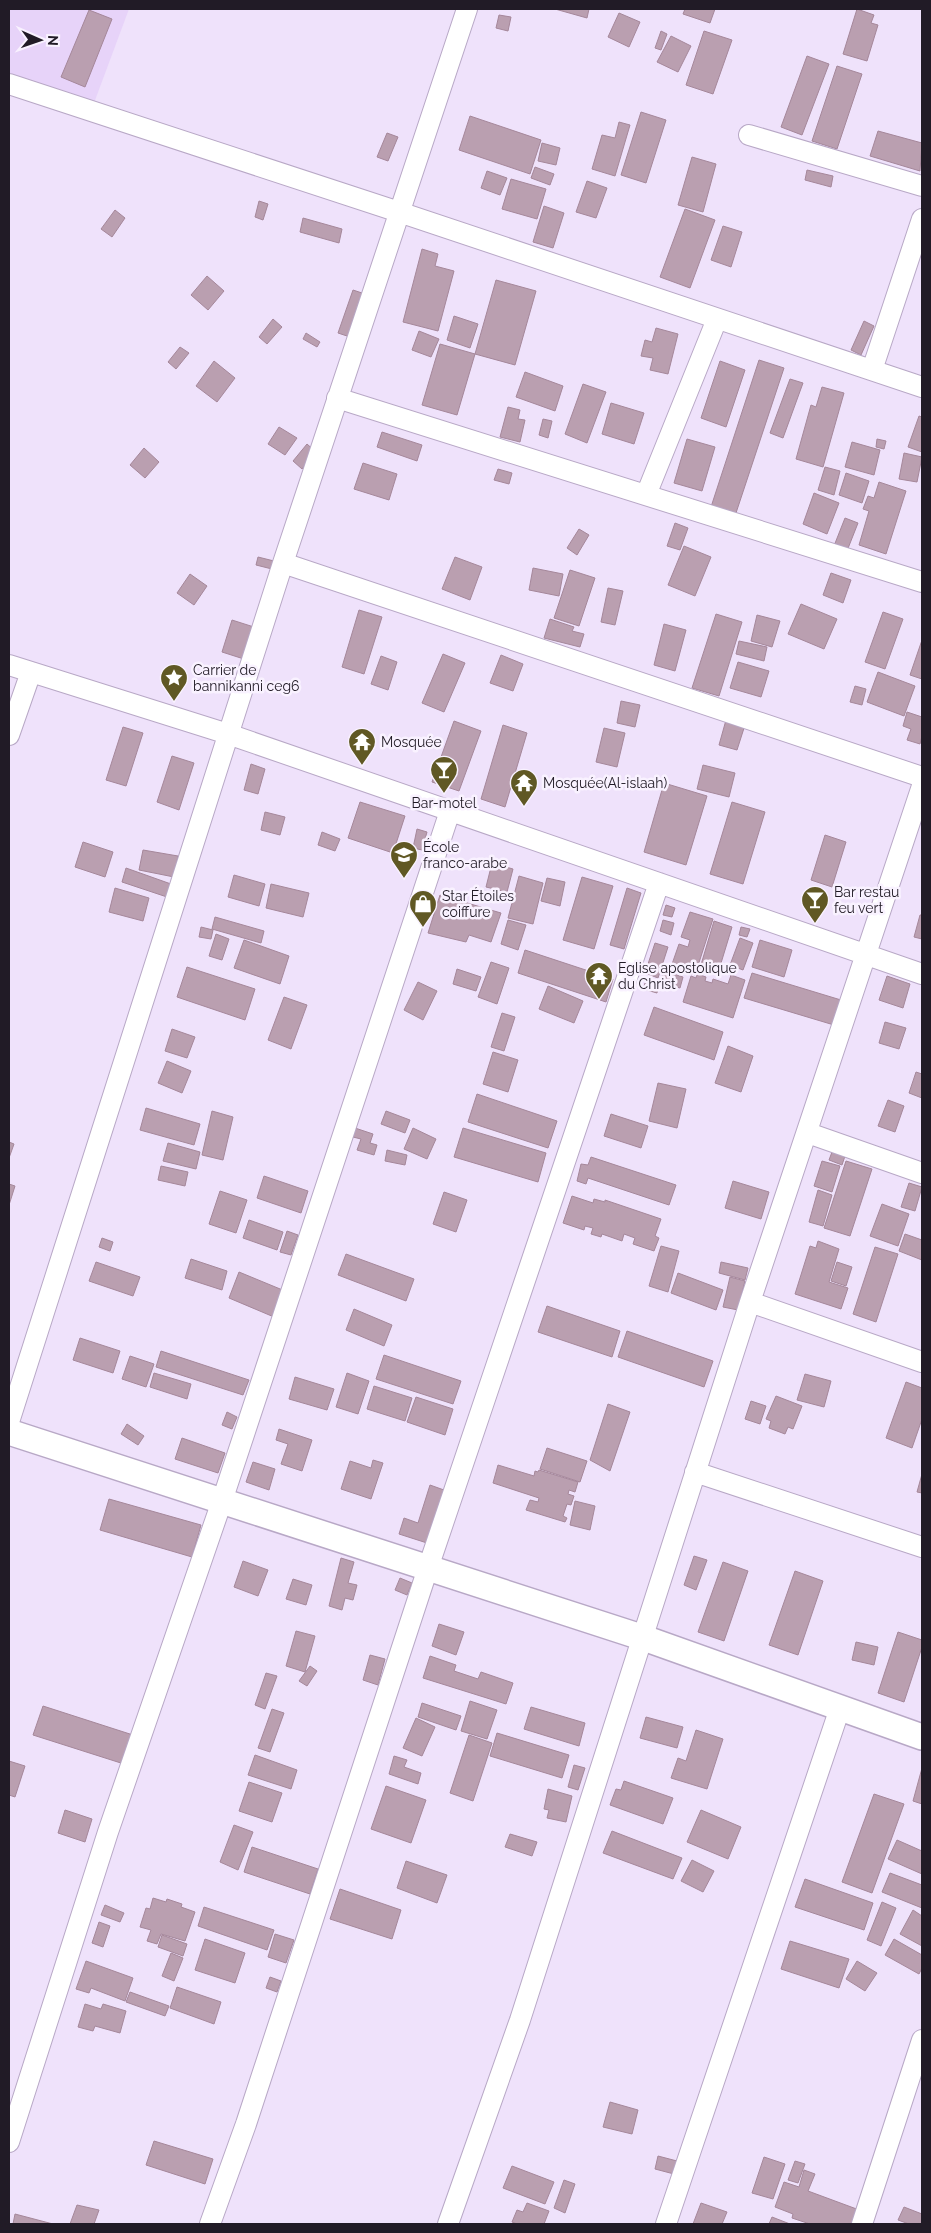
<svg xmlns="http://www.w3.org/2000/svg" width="931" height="2233" font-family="Raleway,sans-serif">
<rect width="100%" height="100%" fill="#efe2fb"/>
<!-- built -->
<path fill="#e7d3f9" d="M9 9H129L94 103 9 75Z"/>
<!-- building -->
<path fill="#ba9fb0" stroke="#a5879a" d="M555 9H589L587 18Z
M685 9H715L710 23 683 14Z
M857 9 874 15 871 23 878 25 867 61 843 54Z
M89 10 112 19 85 87 61 77Z
M619 13 640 22 629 47 608 37Z
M499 15 511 17 508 31 496 28Z
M661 31 667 34 661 50 655 48Z
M704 31 732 40 713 94 686 85Z
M671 36 691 46 678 72 657 62Z
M807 56 829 64 802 135 781 127Z
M837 66 862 74 837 149 812 141Z
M641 112 666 120 646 183 621 175Z
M470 116 541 140 530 174 459 150Z
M619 122 630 125 615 176 592 169 602 135 615 138Z
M878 131 922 143 920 171 870 156Z
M387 133 398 137 388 161 377 157Z
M542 143 560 148 556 165 538 161Z
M692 157 716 164 703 212 678 205Z
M535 167 554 174 550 185 531 178Z
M807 170 833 176 831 187 805 180Z
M487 171 507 178 500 195 481 188Z
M511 179 546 189 537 219 502 209Z
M587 181 607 188 596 218 576 212Z
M259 201 268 204 263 220 255 217Z
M544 206 564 213 553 248 533 242Z
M685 209 715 220 690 288 660 277Z
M115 210 125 218 112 237 101 229Z
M303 218 342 229 339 243 300 232Z
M723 226 742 232 731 267 711 260Z
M422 249 438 254 435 266 454 271 438 331 403 322Z
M207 276 224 291 208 310 191 295Z
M496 280 536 291 515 365 475 354Z
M353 290 368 295 353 338 338 333Z
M454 316 478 324 470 348 447 340Z
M273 319 282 327 267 344 259 337Z
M864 321 874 326 861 355 851 350Z
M656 328 678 334 668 374 650 370 653 358 641 356 645 340 652 342Z
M419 331 439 339 431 357 412 350Z
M306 333 320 342 317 347 303 339Z
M440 344 475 354 457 415 422 405Z
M180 347 189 353 176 369 168 362Z
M759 360 784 368 734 519 710 510Z
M214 361 235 378 217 402 196 386Z
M720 361 745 370 726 427 701 418Z
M525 372 563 386 555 411 516 397Z
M790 379 803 383 783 438 770 433Z
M583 384 606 392 587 443 565 434Z
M822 387 844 393 823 467 796 459 811 405 816 407Z
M611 403 644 413 634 444 602 434Z
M508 407 520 410 518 419 525 420 520 442 500 437Z
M919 416 922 417V452L908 447Z
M543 419 552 421 548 438 539 435Z
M279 427 297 438 285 455 268 444Z
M382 432 422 445 417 461 377 447Z
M687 439 715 447 702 491 674 483Z
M877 439 886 441 884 449 876 447Z
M852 442 880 450 874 475 845 467Z
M307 444 316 452 302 469 293 461Z
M144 448 159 462 145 478 130 465Z
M904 453 922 457 917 482 899 479Z
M363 463 397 474 389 500 354 489Z
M825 467 840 471 834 495 818 490Z
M498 469 512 473 509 484 494 480Z
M846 473 869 481 862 503 839 495Z
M879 482 906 491 886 554 859 545 869 511 863 509 868 496 874 498Z
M814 493 839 503 827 534 803 524Z
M845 518 858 523 845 556 832 551Z
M675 523 688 528 680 550 667 546Z
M579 529 589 535 577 555 567 548Z
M684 546 711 557 695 596 668 585Z
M258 557 278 562 276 570 256 565Z
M455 557 482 567 470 600 442 589Z
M533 568 563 574 559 596 529 590Z
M570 570 595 578 579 626 554 618Z
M831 573 851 580 843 603 823 595Z
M190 574 207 586 194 605 177 593Z
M608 588 623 591 615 625 601 622Z
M801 604 837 619 824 649 788 634Z
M359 610 382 617 364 674 342 667Z
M883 612 903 619 885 669 865 662Z
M716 614 742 622 719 696 692 688Z
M757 615 780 621 772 647 751 641Z
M550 619 574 627 572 631 584 634 580 647 544 638Z
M232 620 257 628 247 660 222 652Z
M664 624 686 630 675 671 654 665Z
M922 640V679L910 675Z
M739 641 767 647 764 661 736 654Z
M443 654 465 663 444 712 422 703Z
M501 655 523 664 513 691 490 683Z
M381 656 397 662 388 690 371 684Z
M738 662 769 671 761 697 730 688Z
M878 672 915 686 904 716 867 702Z
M855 686 866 689 862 705 850 702Z
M621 701 640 705 635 727 617 723Z
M907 712 922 717V736L920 744 907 740 911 729 903 726Z
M726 720 745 725 737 750 719 745Z
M454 721 481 731 459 791 432 782Z
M503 725 527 733 505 807 481 799Z
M123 727 143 733 126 786 106 780Z
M604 728 625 733 617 767 596 762Z
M172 756 194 763 179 810 157 802Z
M251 764 265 769 258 794 244 790Z
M703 765 735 773 729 797 697 789Z
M664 783 707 796 686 865 644 852Z
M360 802 405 816 393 853 348 838Z
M732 802 765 812 743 884 710 874Z
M265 812 285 817 280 835 261 830Z
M417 829 427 832 422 850 413 848Z
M322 832 340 839 335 851 318 845Z
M825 835 846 842 832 887 811 880Z
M83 842 113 852 105 877 75 867Z
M143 850 178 856 174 877 139 870Z
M492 863 513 869 507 892 486 887Z
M126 868 171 884 167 897 122 882Z
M234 875 265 884 259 906 228 897Z
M519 876 543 883 533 924 508 918Z
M582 877 613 886 594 949 563 940Z
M547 878 565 882 560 906 541 901Z
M271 884 309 893 303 917 266 908Z
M115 888 149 898 143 921 109 912Z
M627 888 641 893 624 949 610 945Z
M440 895 501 913 491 942 469 935 466 942 428 933Z
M666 905 675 908 672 917 663 915Z
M690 912 713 919 695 975 671 967 679 944 688 947 690 940 681 937Z
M920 915H922V939L914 937Z
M215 917 264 931 261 943 212 929Z
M508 920 526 925 518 950 501 944Z
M663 920 674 923 671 935 660 931Z
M714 921 732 927 718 973 700 968Z
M201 927 213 930 211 939 199 937Z
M741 927 750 929 747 937 739 935Z
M216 934 229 939 222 960 209 956Z
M740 938 753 943 743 970 730 965Z
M244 940 289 956 280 984 234 968Z
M760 940 792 950 784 977 752 967Z
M655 943 668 947 658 978 645 973Z
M525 950 613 979 606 1002 518 973Z
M491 962 509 968 497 1004 478 997Z
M187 967 255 989 245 1020 177 997Z
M457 969 481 977 476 991 453 984Z
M664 971 683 977 680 988 660 982Z
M752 973 841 1000 834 1025 744 998Z
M697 974 706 977 705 981 712 983 713 979 728 984 731 975 745 980 733 1018 683 1002 691 976 696 978Z
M887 976 910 984 903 1008 879 1000Z
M418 982 437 991 423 1020 404 1010Z
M645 983 658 987 657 993 643 989Z
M548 986 583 1001 574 1023 539 1009Z
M284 997 307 1005 291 1049 268 1040Z
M654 1007 723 1032 714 1060 644 1035Z
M502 1013 515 1017 504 1051 491 1047Z
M885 1022 906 1028 899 1049 879 1043Z
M172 1029 195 1037 187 1058 165 1051Z
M728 1046 753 1056 741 1092 715 1083Z
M493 1052 518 1060 508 1092 483 1084Z
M167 1061 191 1071 182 1093 158 1083Z
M916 1072 922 1074V1098L909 1093Z
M658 1083 686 1089 677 1128 649 1121Z
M477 1094 557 1121 548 1148 468 1122Z
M888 1100 904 1106 895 1132 878 1126Z
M146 1108 200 1124 194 1145 140 1130Z
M212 1111 233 1117 223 1160 202 1155Z
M386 1111 410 1120 405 1133 381 1124Z
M611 1114 648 1126 641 1148 604 1136Z
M355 1128 373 1134 370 1143 377 1145 374 1155 357 1150 361 1139 353 1137Z
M413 1128 436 1139 427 1159 404 1149Z
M463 1128 546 1153 538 1182 454 1157Z
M9 1142 14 1144 9 1158Z
M168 1143 200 1152 196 1169 163 1161Z
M387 1150 407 1155 405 1165 385 1161Z
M832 1152 845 1156 842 1165 829 1160Z
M591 1157 676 1185 669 1205 588 1178 586 1184 577 1181 581 1164 588 1165Z
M822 1161 840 1166 832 1192 814 1186Z
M846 1161 872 1169 850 1236 824 1228Z
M161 1166 188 1172 185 1186 158 1180Z
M264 1176 308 1191 301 1213 257 1198Z
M733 1181 769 1192 761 1219 725 1208Z
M909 1183 922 1187 915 1211 901 1207Z
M9 1184 15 1186 9 1205Z
M818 1190 832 1195 823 1226 809 1222Z
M220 1191 247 1200 236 1233 209 1224Z
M444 1192 467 1200 456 1232 433 1224Z
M572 1196 593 1203 594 1199 605 1202V1200L661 1219 655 1236 659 1238 654 1251 633 1244 635 1238 624 1234 622 1241 602 1234 601 1237 591 1234 593 1228 585 1226 584 1230 563 1223Z
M882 1204 909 1214 898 1246 870 1236Z
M249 1220 283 1232 277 1250 243 1238Z
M287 1231 298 1235 291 1255 280 1252Z
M905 1234 922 1240V1260L899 1251Z
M102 1238 113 1242 110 1251 99 1247Z
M818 1241 839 1249 829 1282 848 1288 841 1309 795 1294 810 1246 816 1248Z
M661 1246 679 1251 668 1292 649 1286Z
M875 1247 898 1254 876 1322 853 1314Z
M346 1254 414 1279 406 1301 338 1275Z
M191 1259 227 1271 222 1290 185 1278Z
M96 1262 140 1277 133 1296 89 1281Z
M721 1262 748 1268 745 1280 719 1273Z
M837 1262 852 1267 846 1286 831 1281Z
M239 1272 285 1291 274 1317 229 1298Z
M678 1273 723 1290 716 1310 671 1293Z
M730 1277 745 1281 738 1310 723 1307Z
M547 1306 620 1331 612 1357 538 1332Z
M354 1309 392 1325 384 1346 346 1330Z
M627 1331 713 1361 704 1387 618 1357Z
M80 1338 120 1351 113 1373 73 1360Z
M161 1351 249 1380 243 1395 156 1367Z
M384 1355 461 1381 453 1404 376 1379Z
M130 1356 154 1364 146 1387 122 1379Z
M154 1373 191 1384 187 1399 150 1387Z
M347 1373 369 1381 358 1414 336 1407Z
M805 1374 831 1381 824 1407 797 1400Z
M295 1377 334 1389 327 1410 289 1399Z
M906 1382 922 1388V1419L912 1448 886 1438Z
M374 1386 412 1398 405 1421 367 1409Z
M776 1396 802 1406 793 1429 788 1427 785 1434 769 1428 771 1421 766 1419Z
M416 1397 453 1409 445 1435 407 1422Z
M751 1401 766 1406 760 1424 745 1419Z
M608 1404 630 1412 610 1471 590 1460Z
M227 1412 237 1417 232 1429 222 1425Z
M127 1424 144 1436 138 1445 121 1434Z
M279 1429 312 1440 302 1471 281 1464 288 1444 276 1440Z
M182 1438 225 1453 218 1473 175 1459Z
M547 1448 587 1461 580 1482 540 1469Z
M373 1460 383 1463 371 1499 341 1489 350 1461 371 1468Z
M253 1462 275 1469 269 1490 246 1482Z
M498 1465 534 1476 535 1471 538 1472 539 1470 578 1482 575 1492 569 1490 568 1494 574 1496 571 1505 567 1504 563 1516 567 1518 565 1522 526 1510 530 1500 538 1502 539 1498 493 1483Z
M922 1474V1493L917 1492Z
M430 1485 444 1490 427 1543 399 1534 404 1518 418 1523Z
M109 1499 201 1525 192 1557 100 1530Z
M575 1501 595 1506 590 1530 570 1525Z
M694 1556 707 1560 696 1590 684 1585Z
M341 1558 354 1562 348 1583 357 1585 353 1600 345 1598 342 1610 329 1606Z
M243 1561 268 1570 258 1596 234 1587Z
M723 1562 748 1571 724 1641 698 1632Z
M795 1571 823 1581 798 1655 769 1645Z
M400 1578 412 1583 407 1595 395 1590Z
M293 1579 312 1585 306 1605 286 1599Z
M439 1624 464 1632 456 1655 432 1646Z
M296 1631 315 1636 305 1672 286 1666Z
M898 1632 922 1640V1647L904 1702 878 1693Z
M856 1642 878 1647 874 1665 852 1660Z
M370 1655 385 1659 378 1685 363 1680Z
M430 1656 456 1665 454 1671 478 1679 481 1672 513 1683 506 1704 423 1678Z
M310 1666 317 1671 307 1686 299 1681Z
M266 1673 277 1676 265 1709 255 1705Z
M470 1701 497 1710 487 1739 461 1731Z
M422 1703 461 1716 456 1730 418 1717Z
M43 1706 133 1735 124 1764 33 1735Z
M531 1707 585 1723 579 1746 524 1729Z
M272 1709 284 1713 270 1752 258 1748Z
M646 1717 683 1727 677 1748 640 1738Z
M416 1718 435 1727 422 1756 403 1748Z
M696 1730 723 1739 707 1789 671 1778 678 1758 686 1761Z
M497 1733 569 1755 562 1778 490 1756Z
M469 1735 492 1743 473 1801 450 1793Z
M255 1755 297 1770 291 1789 248 1775Z
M394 1756 407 1760 404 1767 421 1773 418 1784 389 1774Z
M9 1761 25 1766 15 1797 9 1795Z
M574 1765 585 1768 578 1790 568 1787Z
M922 1768V1804L913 1801Z
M624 1781 673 1798 663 1824 610 1805 616 1789 621 1790Z
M249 1782 282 1793 272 1822 239 1811Z
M386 1786 426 1800 411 1843 371 1829Z
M548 1789 572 1796 566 1822 547 1818 549 1810 544 1809Z
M874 1794 904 1804 872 1893 842 1882Z
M65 1810 92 1819 85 1842 58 1833Z
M701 1810 741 1827 728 1859 687 1842Z
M234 1825 253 1832 238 1870 220 1862Z
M612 1831 682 1858 673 1879 603 1853Z
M510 1834 537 1842 532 1856 505 1847Z
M897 1840 922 1851V1874L888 1859Z
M252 1847 318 1869 310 1894 244 1872Z
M692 1860 714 1871 703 1892 681 1881Z
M406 1861 447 1875 437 1903 397 1888Z
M890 1873 922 1885V1908L882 1892Z
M805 1879 873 1903 864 1930 795 1907Z
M340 1889 401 1910 392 1939 330 1919Z
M153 1898 166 1902 167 1899 182 1904 181 1907 195 1912 185 1941 161 1934 157 1944 147 1941 151 1930 140 1927 146 1908 150 1909Z
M882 1902 896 1908 881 1946 867 1940Z
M105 1905 124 1913 120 1922 101 1915Z
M204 1907 274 1930 267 1950 198 1926Z
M913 1910 922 1916V1946L900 1934Z
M99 1922 110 1926 103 1947 92 1943Z
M275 1934 294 1940 286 1963 268 1957Z
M162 1935 187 1944 183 1956 158 1947Z
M205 1939 245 1953 235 1983 195 1970Z
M894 1939 922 1955V1968L919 1974 885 1955Z
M790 1941 849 1959 839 1988 781 1969Z
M171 1953 183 1958 174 1981 162 1976Z
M86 1961 133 1978 125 2001 91 1988 89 1993 76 1989Z
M857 1961 877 1973 865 1991 846 1979Z
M270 1977 281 1981 277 1992 266 1988Z
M177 1987 221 2002 214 2024 170 2008Z
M130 1992 169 2006 165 2016 126 2002Z
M85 2004 101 2009 103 2004 126 2011 120 2033 95 2026 93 2031 78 2027Z
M610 2102 638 2110 632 2134 603 2127Z
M154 2141 213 2159 205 2184 146 2165Z
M658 2156 677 2161 674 2174 655 2169Z
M764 2157 785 2164 773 2199 752 2193Z
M795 2161 805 2164 798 2183 788 2180Z
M512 2166 554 2182 545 2204 503 2188Z
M804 2170 815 2174 808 2191 862 2211 857 2224H810L792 2218 793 2214 775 2207 784 2182 799 2187Z
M564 2180 575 2184 565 2213 554 2208Z
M527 2203 549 2211 544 2224H517L512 2222 517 2210 523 2212Z
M701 2203 727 2212 722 2224H693Z
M77 2205 99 2210 94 2224H70Z
M904 2207 922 2214V2224H909L898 2220Z
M15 2214 53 2224H13Z
M772 2217 790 2224H769Z"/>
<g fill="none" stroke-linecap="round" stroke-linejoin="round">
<defs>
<path id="minor" d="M9 84 399 212 922 387
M749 135 922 186
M872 370 922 219
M337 398 922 582
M646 495 717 319
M283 563 922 777
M9 665 228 734 922 974
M9 735 31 672
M808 1133 922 1173
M750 1302 922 1362
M9 1422 283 563 467 9
M695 1472 922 1547
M9 2142 108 1832 222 1501 450 811
M210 2224 246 2124 428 1568 659 883
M448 2224 520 2020 750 1302 922 786
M666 2224 840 1708
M862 2224 922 2040"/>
<path id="tertiary" d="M9 1432 641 1637 922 1737"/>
</defs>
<!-- minor casing -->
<use href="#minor" stroke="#b8a8c6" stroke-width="22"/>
<!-- tertiary casing -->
<use href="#tertiary" stroke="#b8a8c6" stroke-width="28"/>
<!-- minor -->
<use href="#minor" stroke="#fff" stroke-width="20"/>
<!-- tertiary -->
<use href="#tertiary" stroke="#fff" stroke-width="25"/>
</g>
<!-- icons -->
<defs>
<symbol id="sight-pin" viewBox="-11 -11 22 30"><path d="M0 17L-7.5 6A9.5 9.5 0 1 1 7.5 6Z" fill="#605824" stroke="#f9f2ff"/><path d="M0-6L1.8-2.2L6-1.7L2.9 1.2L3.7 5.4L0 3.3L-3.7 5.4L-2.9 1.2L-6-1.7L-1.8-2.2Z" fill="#fff"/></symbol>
<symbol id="temple-pin" viewBox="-11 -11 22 30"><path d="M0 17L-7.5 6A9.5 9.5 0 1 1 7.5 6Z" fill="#605824" stroke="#f9f2ff"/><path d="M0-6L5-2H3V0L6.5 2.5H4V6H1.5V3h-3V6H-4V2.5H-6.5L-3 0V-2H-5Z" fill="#fff"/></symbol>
<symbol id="bar-pin" viewBox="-11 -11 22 30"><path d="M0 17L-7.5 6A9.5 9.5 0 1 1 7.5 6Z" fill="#605824" stroke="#f9f2ff"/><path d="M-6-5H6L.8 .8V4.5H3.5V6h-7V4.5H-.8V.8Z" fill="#fff"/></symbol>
<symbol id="school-pin" viewBox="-11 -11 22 30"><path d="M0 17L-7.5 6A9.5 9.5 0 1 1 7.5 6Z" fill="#605824" stroke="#f9f2ff"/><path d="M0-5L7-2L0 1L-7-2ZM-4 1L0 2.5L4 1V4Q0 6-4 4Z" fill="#fff"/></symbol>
<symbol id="shop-pin" viewBox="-11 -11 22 30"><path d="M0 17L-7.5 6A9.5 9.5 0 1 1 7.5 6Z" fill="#605824" stroke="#f9f2ff"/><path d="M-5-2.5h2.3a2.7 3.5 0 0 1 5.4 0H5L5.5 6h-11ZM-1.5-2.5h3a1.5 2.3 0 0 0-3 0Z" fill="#fff"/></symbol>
</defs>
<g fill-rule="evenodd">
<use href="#sight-pin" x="158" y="662" width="32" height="43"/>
<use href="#temple-pin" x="346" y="726" width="32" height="43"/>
<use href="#bar-pin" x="428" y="754" width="32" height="43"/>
<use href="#temple-pin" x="508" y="767" width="32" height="43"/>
<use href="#school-pin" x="388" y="839" width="32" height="43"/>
<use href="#bar-pin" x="799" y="884" width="32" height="43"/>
<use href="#shop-pin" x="407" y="888" width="32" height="43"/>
<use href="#temple-pin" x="583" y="960" width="32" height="43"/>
</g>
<g text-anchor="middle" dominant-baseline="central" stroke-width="5" stroke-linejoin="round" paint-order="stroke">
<!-- poi labels -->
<g font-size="14" fill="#211b26" stroke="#f9f2ff" text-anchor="start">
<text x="193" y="670">Carrier de<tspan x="193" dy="16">bannikanni ceg6</tspan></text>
<text x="381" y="742">Mosquée</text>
<text x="543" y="783">Mosquée(Al-islaah)</text>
<text x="444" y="803" text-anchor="middle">Bar-motel</text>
<text x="423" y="847">École<tspan x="423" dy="16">franco-arabe</tspan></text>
<text x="834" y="892">Bar restau<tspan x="834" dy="16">feu vert</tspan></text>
<text x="442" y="896">Star Étoiles<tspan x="442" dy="16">coiffure</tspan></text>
<text x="618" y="968">Eglise apostolique<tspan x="618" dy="16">du Christ</tspan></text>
</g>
</g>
<!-- border -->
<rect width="931" height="2233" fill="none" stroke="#211b26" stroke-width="20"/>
<!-- north arrow -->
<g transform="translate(40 40) rotate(92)" stroke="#f9f2ff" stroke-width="4" paint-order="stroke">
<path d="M0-4L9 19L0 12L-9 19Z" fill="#211b26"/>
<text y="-8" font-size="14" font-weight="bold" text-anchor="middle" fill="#211b26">N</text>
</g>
</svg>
